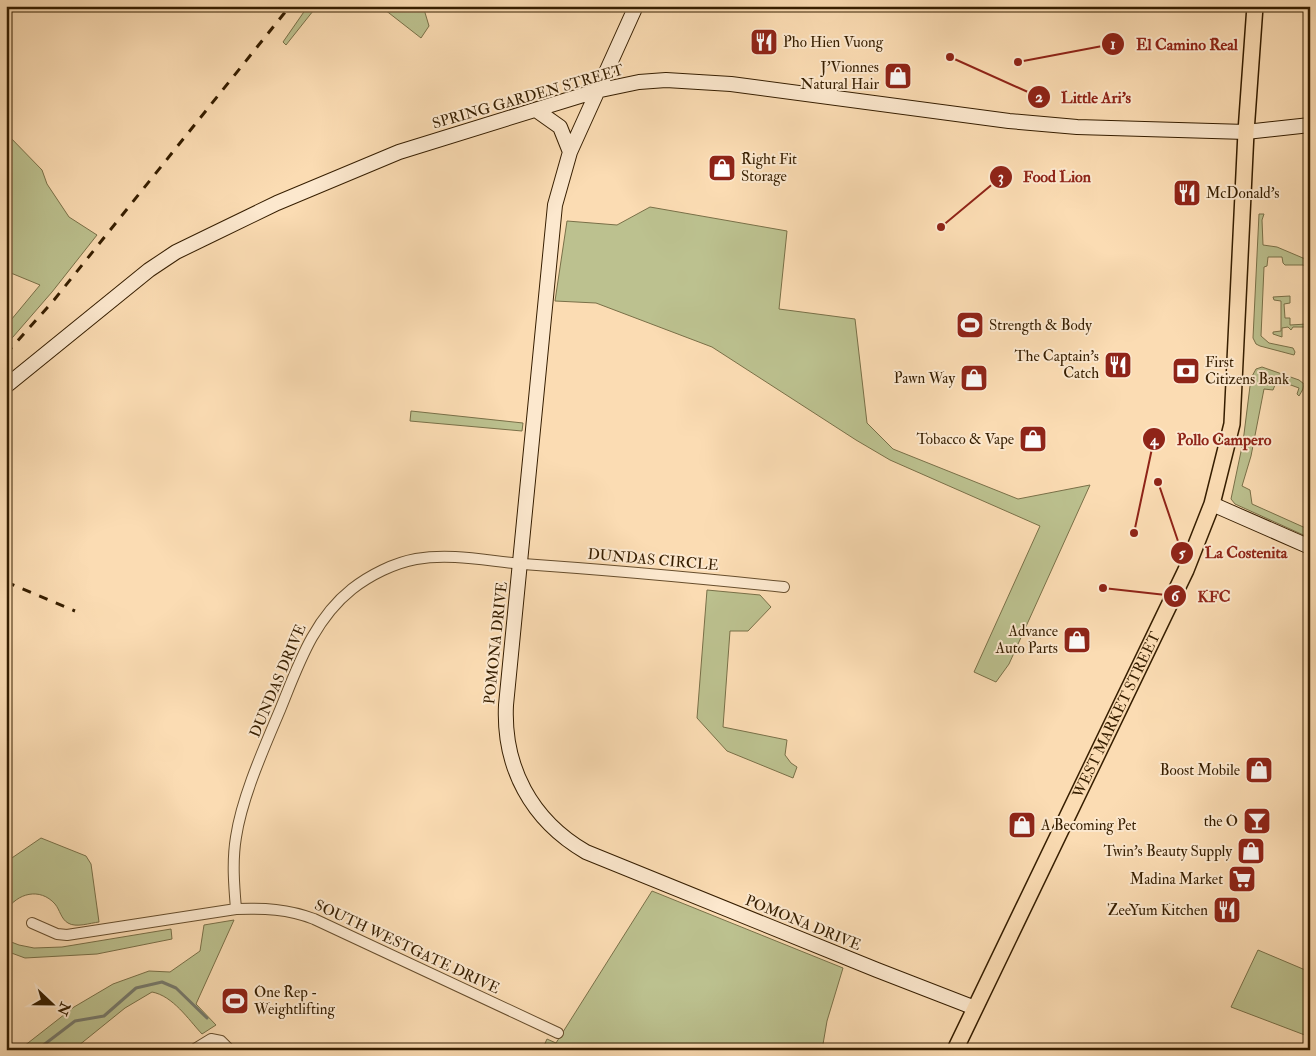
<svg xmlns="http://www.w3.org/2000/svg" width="1316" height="1056" font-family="'IM FELL Double Pica',serif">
<rect width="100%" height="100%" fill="#fbdcb3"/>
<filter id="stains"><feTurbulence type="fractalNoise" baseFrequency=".004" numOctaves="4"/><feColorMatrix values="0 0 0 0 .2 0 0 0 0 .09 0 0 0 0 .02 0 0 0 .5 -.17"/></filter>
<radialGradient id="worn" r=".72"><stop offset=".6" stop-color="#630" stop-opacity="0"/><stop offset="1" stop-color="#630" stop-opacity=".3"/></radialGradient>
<!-- green -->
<path fill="#bcc18f" stroke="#797048" d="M308 6H317L286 45 283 42Z
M380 6H423L429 26 421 38Z
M6 133 42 170 47 184 69 217 97 235 52 292 6 345V326L40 285 6 271Z
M650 207 787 231 779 309 855 319 867 423 893 449 1018 499 1090 485 1009 664 996 682 974 672 1040 526 890 460 856 440 712 347 596 303 555 301 567 221 617 225Z
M1259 214H1264L1262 220 1263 245 1277 247 1310 261V268L1303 265H1285L1283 263 1282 257H1268L1267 266 1264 267 1261 336 1269 343 1293 348 1295 352 1294 355 1260 346 1256 344 1253 338Z
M1307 295H1310V327H1293L1291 330 1288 327 1282 328V337L1273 334V332L1281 331V301L1274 300 1273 297 1290 296V303L1284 304 1285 318H1290V325L1307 324Z
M1262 367 1299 380 1304 384 1303 389 1299 396 1297 394 1299 388 1277 380 1273 390 1264 389 1251 456 1242 486 1250 490 1252 504 1310 530V538L1235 504 1231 499 1243 442 1251 378 1256 369Z
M411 411 523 423 522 431 410 421Z
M707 590 760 595 771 607 748 631H730L723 727 787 740 785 755 791 763 797 767 793 778 727 751 697 718Z
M41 838 86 856 91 864 99 922C90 923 76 928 68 923 61 919 60 910 55 904 40 887 17 893 6 911V862Z
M652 891 843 968 827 1021 822 1050H542L547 1039 556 1043Z
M234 920 196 1004 216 1025 202 1034C188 1019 173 996 152 992L125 1008 73 1050H19L74 1007 113 984 149 971 170 972 200 951 204 925Z
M171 929 172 939 97 954 25 958 6 951V940L19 945 34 948 62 947Z
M1258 950 1310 972V1037L1231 1007Z"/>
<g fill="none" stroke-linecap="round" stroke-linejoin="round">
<!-- stream -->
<path stroke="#777b6d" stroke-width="3" d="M37 1050 75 1021 104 1016 136 988 162 982 176 988 207 1018"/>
<defs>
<path id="street" d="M236 909C234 885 232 861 236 837 242 797 264 748 280 710 298 666 313 620 352 589 370 575 394 563 416 559 452 553 487 561 523 564 610 570 697 578 784 587
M32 923 57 934 67 935 236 909C264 908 288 909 314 919L558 1033
M193 1050 211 1039 221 1041 230 1050"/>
<path id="secondary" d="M636 6 570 152 555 205 506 705C503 767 531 820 586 852L877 970 975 1008
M536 110 560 127 570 152
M6 386 149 270 176 252 211 235 277 203 399 152 596 91 639 82 666 80 731 84 1009 121 1077 127 1246 132 1310 125
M1212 504 1310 547"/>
<g id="primary">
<path id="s1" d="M955 1050 1186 570 1212 504 1232 424 1246 132 1255 6"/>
</g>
</defs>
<!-- street casing -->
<use href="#street" stroke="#674e2d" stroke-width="12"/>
<!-- secondary casing -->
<use href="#secondary" stroke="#361e00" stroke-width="16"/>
<!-- primary casing -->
<use href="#primary" stroke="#361e00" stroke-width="18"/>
<!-- street -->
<use href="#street" stroke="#fce8ce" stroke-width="10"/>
<!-- secondary -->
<use href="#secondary" stroke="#fce8ce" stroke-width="14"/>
<!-- primary -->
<use href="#primary" stroke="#fbdcb3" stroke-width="15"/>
<!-- rail -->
<path stroke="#361e00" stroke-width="3" stroke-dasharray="9 9" stroke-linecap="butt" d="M6 354 54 300 290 6
M6 582 75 611"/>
</g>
<!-- icons -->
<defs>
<symbol id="restaurant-square" viewBox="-11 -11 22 22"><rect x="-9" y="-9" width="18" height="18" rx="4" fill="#8f2418" stroke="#fce8ce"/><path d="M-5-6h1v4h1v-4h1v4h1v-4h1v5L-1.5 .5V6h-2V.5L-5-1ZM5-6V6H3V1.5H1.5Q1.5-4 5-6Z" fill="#fff"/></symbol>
<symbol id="shop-square" viewBox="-11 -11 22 22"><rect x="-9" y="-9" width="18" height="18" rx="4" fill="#8f2418" stroke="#fce8ce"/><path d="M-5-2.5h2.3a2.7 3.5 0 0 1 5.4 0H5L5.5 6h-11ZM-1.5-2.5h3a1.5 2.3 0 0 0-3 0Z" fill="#fff"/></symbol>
<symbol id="stadium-square" viewBox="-11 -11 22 22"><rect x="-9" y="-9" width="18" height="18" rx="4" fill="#8f2418" stroke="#fce8ce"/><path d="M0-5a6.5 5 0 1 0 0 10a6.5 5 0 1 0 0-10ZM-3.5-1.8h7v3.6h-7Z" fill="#fff"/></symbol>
<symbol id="bank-square" viewBox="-11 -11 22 22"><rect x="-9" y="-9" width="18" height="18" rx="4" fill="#8f2418" stroke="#fce8ce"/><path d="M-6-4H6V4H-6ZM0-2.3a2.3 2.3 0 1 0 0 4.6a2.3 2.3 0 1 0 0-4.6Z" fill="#fff"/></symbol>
<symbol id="bar-square" viewBox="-11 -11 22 22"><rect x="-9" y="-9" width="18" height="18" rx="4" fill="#8f2418" stroke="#fce8ce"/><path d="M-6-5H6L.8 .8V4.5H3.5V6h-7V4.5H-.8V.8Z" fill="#fff"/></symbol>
<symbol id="supermarket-square" viewBox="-11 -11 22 22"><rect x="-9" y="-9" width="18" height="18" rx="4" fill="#8f2418" stroke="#fce8ce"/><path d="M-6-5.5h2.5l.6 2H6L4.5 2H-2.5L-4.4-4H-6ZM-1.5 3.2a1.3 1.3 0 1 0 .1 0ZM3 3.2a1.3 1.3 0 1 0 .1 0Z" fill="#fff"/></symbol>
</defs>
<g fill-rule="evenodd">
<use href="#restaurant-square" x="748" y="26" width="32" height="32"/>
<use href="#shop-square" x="882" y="60" width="32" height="32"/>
<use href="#shop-square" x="706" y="152" width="32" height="32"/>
<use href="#restaurant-square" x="1171" y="177" width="32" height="32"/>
<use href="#stadium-square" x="954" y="309" width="32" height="32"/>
<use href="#restaurant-square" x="1102" y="349" width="32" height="32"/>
<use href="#bank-square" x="1170" y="355" width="32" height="32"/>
<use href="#shop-square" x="958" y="362" width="32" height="32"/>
<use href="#shop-square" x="1017" y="423" width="32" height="32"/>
<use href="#shop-square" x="1061" y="624" width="32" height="32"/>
<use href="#shop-square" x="1243" y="754" width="32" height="32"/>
<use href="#bar-square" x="1241" y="805" width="32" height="32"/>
<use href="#shop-square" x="1006" y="809" width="32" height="32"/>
<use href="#shop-square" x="1235" y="835" width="32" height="32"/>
<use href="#supermarket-square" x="1226" y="863" width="32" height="32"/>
<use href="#restaurant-square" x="1211" y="894" width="32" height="32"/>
<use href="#stadium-square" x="219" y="985" width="32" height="32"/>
</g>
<g text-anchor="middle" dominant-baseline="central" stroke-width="4" stroke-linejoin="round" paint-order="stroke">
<!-- poi labels -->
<g font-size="15" fill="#361e00" stroke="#fce8ce" text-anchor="end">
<text x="783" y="42" text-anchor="start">Pho Hien Vuong</text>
<text x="879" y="67">J'Vionnes<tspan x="879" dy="17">Natural Hair</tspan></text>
<text x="741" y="159" text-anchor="start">Right Fit<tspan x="741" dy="17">Storage</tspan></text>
<text x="1206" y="193" text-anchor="start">McDonald's</text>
<text x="989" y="325" text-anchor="start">Strength &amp; Body</text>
<text x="1099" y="356">The Captain's<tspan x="1099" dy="17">Catch</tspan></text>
<text x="1205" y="362" text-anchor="start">First<tspan x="1205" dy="17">Citizens Bank</tspan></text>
<text x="955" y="378">Pawn Way</text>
<text x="1014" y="439">Tobacco &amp; Vape</text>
<text x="1058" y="631">Advance<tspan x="1058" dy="17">Auto Parts</tspan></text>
<text x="1240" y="770">Boost Mobile</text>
<text x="1238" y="821">the O</text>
<text x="1041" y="825" text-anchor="start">A Becoming Pet</text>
<text x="1232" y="851">Twin's Beauty Supply</text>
<text x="1223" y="879">Madina Market</text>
<text x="1208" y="910">ZeeYum Kitchen</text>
<text x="254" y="992" text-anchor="start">One Rep -<tspan x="254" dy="17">Weightlifting</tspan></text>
</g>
<!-- street labels -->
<g font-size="15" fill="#361e00" stroke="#fce8ce">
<text transform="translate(528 97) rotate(-16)">SPRING GARDEN STREET</text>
<text transform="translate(653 560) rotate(5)">DUNDAS CIRCLE</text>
<text transform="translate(496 643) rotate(-84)">POMONA DRIVE</text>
<text transform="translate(278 681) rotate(-67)">DUNDAS DRIVE</text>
<text stroke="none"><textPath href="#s1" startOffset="372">WEST MARKET STREET</textPath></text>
<text transform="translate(803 923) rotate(22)">POMONA DRIVE</text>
<text transform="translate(407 947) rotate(25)">SOUTH WESTGATE DRIVE</text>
</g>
</g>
<!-- callouts -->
<path fill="none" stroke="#8f2418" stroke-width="2" d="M1018 62L1113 44M950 57L1039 97M941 227L1001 177M1134 533L1154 439M1158 482L1182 553M1103 588L1175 596"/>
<g fill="#8f2418" stroke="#fce8ce" stroke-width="2">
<circle cx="1018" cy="62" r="5"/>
<circle cx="950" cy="57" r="5"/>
<circle cx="941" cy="227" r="5"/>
<circle cx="1134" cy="533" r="5"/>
<circle cx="1158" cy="482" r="5"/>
<circle cx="1103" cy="588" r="5"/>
<circle cx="1113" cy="44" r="12"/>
<circle cx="1039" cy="97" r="12"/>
<circle cx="1001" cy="177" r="12"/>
<circle cx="1154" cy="439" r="12"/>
<circle cx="1182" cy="553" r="12"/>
<circle cx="1175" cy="596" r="12"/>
</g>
<g font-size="15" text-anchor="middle" font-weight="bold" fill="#fff">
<text x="1113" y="49">1</text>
<text x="1039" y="102">2</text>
<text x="1001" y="182">3</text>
<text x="1154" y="445">4</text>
<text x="1182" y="558">5</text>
<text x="1175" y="601">6</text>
</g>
<g font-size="16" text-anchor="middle" font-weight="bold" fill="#8f2418" stroke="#fce8ce" stroke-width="4" stroke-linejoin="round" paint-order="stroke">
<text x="1187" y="50">El Camino Real</text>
<text x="1096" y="103">Little Ari's</text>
<text x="1057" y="182">Food Lion</text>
<text x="1224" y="445">Pollo Campero</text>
<text x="1246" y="558">La Costenita</text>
<text x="1214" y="602">KFC</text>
</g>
<!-- margin -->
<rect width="1316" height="1056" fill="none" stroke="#fbdcb3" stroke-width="25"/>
<rect x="8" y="8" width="1301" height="1041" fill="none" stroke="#361e00" stroke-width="2.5"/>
<rect x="12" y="12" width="1291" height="1031" fill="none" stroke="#361e00"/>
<!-- north arrow -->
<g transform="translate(52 1004) rotate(112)" stroke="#fce8ce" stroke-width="4" paint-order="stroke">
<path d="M0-4L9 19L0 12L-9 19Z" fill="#361e00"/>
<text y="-8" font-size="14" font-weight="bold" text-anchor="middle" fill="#361e00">N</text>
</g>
<rect width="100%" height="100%" filter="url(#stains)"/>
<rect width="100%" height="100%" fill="url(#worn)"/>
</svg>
